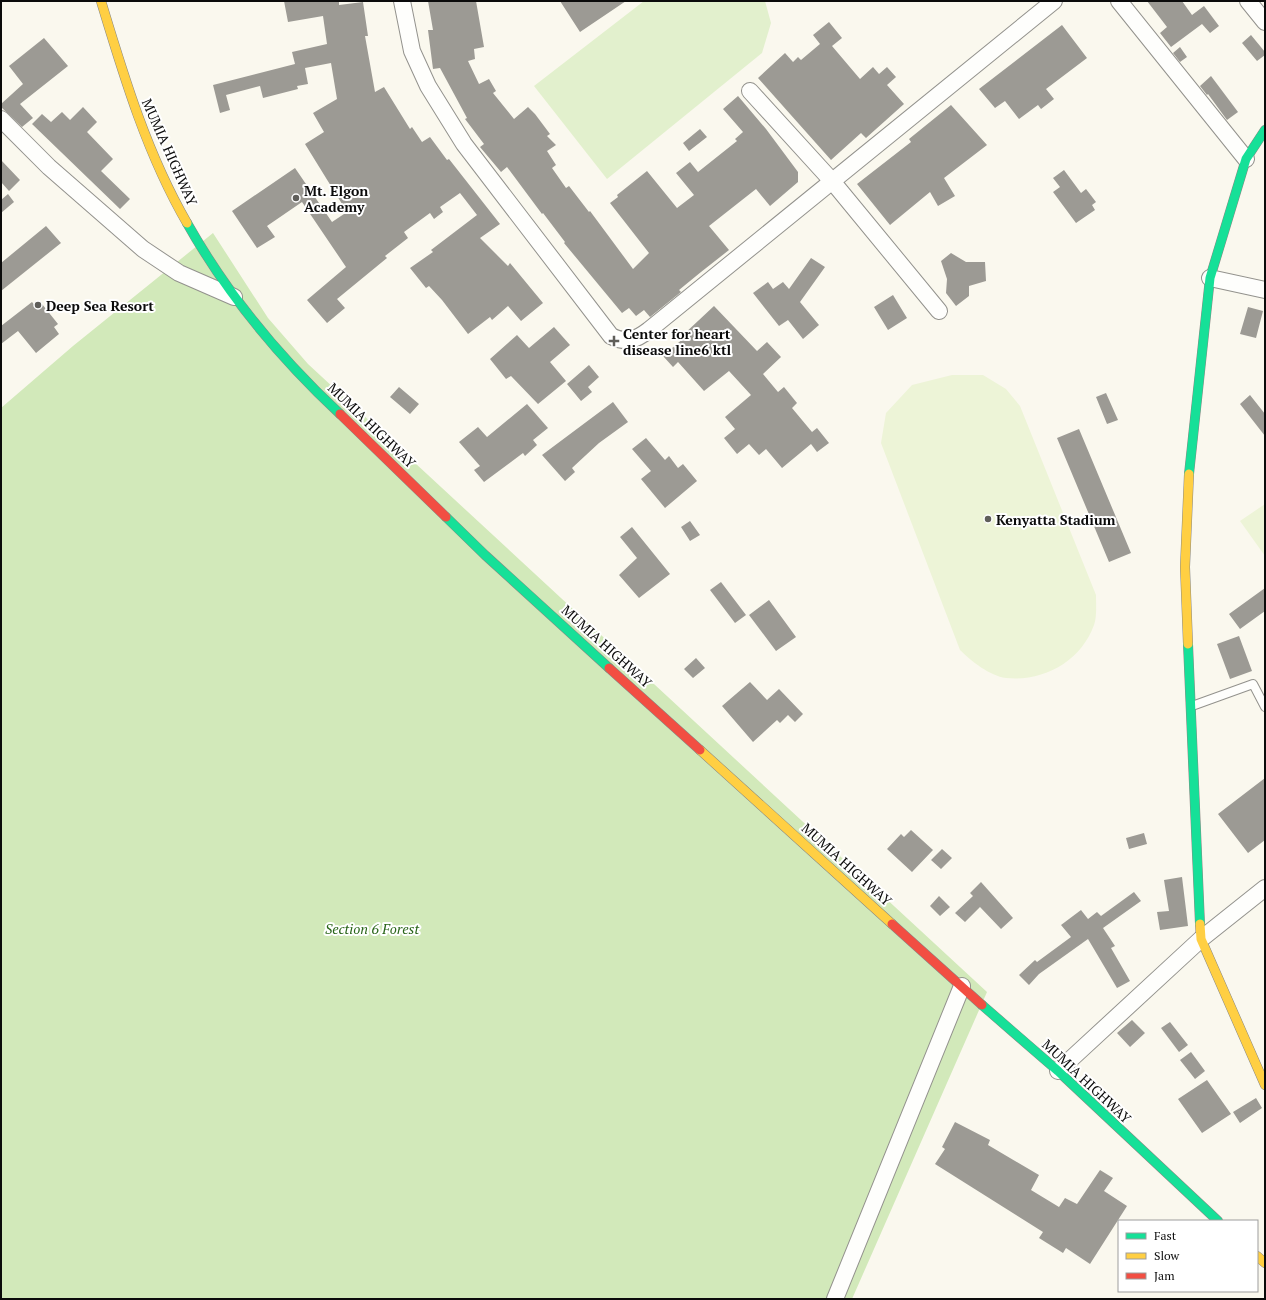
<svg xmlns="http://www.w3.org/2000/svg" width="1266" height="1300" font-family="'PT Serif',serif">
<rect width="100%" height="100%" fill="#faf8ee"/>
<!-- green -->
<path fill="#e2f0cd" d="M644 1H765L771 23 762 53 607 179 534 86Z"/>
<!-- forest -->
<path fill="#d2e9ba" d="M213 233 268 318 308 364 987 992 852 1299H1V408L73 346Z"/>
<!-- pitch -->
<path fill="#edf4d7" d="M952 375H983L1006 389 1020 406 1096 595C1096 604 1097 617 1094 625 1081 661 1044 682 1006 678 990 676 971 661 960 650L881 443 886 413 912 385Z
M1265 504V556L1240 521Z"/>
<!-- building -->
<path fill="#9c9a94" d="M284 1H339V5L363 2 368 36H365L375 92 384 87 410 129 412 127 422 142 430 137 447 160 449 159 500 224 480 238 508 266 510 263 543 303 521 321 508 306 492 320 490 317 468 334 442 300 429 286 426 288 410 268 433 252 431 250 477 215 460 193 440 207 443 212 434 219 430 213 404 232 408 238 385 256 387 258 337 299 345 308 327 323 307 300 346 267 302 202 267 226 275 237 257 248 232 211 295 168 332 222 347 212 305 144 324 132 313 113 337 99 331 63 305 68 308 84 297 86 298 89 263 98 260 86 226 95 230 110 220 113 213 85 295 64 292 52 327 44 323 16 288 22Z
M428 1H476L484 47 474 49 475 59 468 61 479 84 489 79 496 91 493 93 514 119 528 107 535 114 550 134 547 136 556 145 547 151 556 165 552 168 566 188 569 186 589 212 590 211 633 269 649 253 610 203 618 197 617 195 647 171 677 208 694 195 676 173 690 162 698 172 737 141 735 139 743 132 723 109 738 96 766 129 798 172V182L770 206 756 189 709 226 729 250 701 272 679 290 681 292 650 317 644 310 636 316 629 308 622 313 564 243 565 242 543 213 542 214 507 167 501 172 480 147 484 144 465 119 467 118 440 68 433 69 428 30H433Z
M560 1H626L580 32Z
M1147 1H1182L1192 15 1204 6 1219 26 1210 33 1202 24 1171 47 1160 33 1167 27Z
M829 22 842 38 832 46 860 79 873 67 879 74 887 67 896 77 887 85 904 104 866 138 861 133 831 160 758 78 785 53 793 62 798 57 801 60 820 44 813 35Z
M1062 25 1087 58 1046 89 1054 99 1041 109 1038 105 1019 119 1005 101 995 108 979 89Z
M1251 35 1265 52V55L1257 61 1242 43Z
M44 38 68 66 20 104 33 118 22 127 1 107V104L23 84 9 66Z
M1180 47 1187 57 1180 62 1173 53Z
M1211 76 1238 112 1227 120 1208 94 1207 95 1200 86Z
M951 105 987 145 944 178 955 196 938 206 930 192 890 225 857 184 911 142 909 139Z
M83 107 97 122 87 132 113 159 101 171 130 199 120 209 32 124 42 114 51 122 62 112 70 120Z
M700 129 707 137 689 151 683 143Z
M1 160 20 180 9 191 1 182Z
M1064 170 1081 193 1086 189 1096 202 1092 205 1095 210 1076 223 1053 192 1060 187 1053 178Z
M8 194 14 202 1 213V200Z
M46 226 61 243 1 291V263Z
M951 253 966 262H985L986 281 969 286V296L956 306 946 293 947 279 941 261Z
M811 258 825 267 800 302 819 325 803 339 788 320 779 326 753 293 768 282 773 289 783 282 789 289Z
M893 295 907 318 888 330 874 307Z
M32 302 37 308 42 304 58 324 54 327 59 334 36 353 18 331 1 344V326Z
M714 306 757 351 767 342 781 357 763 374 778 392 784 387 797 403 792 408 812 432 817 428 829 443 817 452 811 444 782 468 766 449 759 455 749 444 737 454 724 438 735 429 725 417 751 395 729 371 704 391 678 362 673 367 663 356 685 337 683 335Z
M1248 307 1263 311 1256 338 1240 334Z
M554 327 570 345 550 362 566 381 538 404 511 376 506 379 490 359 517 335 529 348Z
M589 365 599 377 588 387 592 392 581 401 567 384Z
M399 387 419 404 410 414 390 397Z
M1106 393 1118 420 1107 424 1096 397Z
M1250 395 1265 414V436L1240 404Z
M613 402 628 422 599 443 572 468 575 472 565 481 542 455Z
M527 404 548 428 533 440 537 445 525 456 523 453 484 482 474 470 480 466 459 442 478 427 487 437Z
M1079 429 1131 553 1109 562 1057 438Z
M646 438 665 460 669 456 678 468 683 464 697 481 665 508 641 479 651 471 632 449Z
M690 521 700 535 690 541 681 527Z
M632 527 670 574 639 598 619 575 637 558 620 537Z
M721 582 746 615 735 623 710 590Z
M1265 588V611L1240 629 1229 614Z
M769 600 796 637 776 651 749 615Z
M1239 636 1252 671 1230 679 1217 644Z
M696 658 705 668 693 678 684 669Z
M750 682 767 700 779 689 803 714 795 722 788 715 780 723 777 720 753 742 722 706Z
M1265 778V840L1248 853 1218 814Z
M911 830 933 850 912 872 887 849 901 834 904 837Z
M1144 833 1147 844 1129 849 1126 838Z
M942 849 952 858 941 869 931 860Z
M1182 877 1188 926 1160 930 1157 912 1169 911 1164 880Z
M981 882 1013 918 1001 929 980 907 965 922 955 913 973 896 970 893Z
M1134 892 1141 901 1103 928 1115 946 1111 948 1130 981 1117 988 1088 939 1039 974 1029 985 1019 975 1035 960 1037 962 1071 937 1061 925 1081 910 1088 919 1097 912 1101 916Z
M939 896 950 907 940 916 930 906Z
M1132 1020 1145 1033 1130 1047 1117 1033Z
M1170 1022 1188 1045 1179 1052 1161 1028Z
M1191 1052 1205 1071 1195 1079 1180 1060Z
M1207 1080 1231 1114 1202 1133 1178 1099Z
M1256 1098 1262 1108 1240 1123 1233 1112Z
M955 1122 990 1140 988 1145 1039 1175 1031 1190 1059 1207 1065 1198 1077 1204 1100 1170 1113 1178 1104 1191 1127 1206 1090 1264 1066 1248 1063 1253 1039 1238 1043 1232 935 1164 945 1149 942 1147Z"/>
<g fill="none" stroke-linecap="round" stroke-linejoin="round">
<defs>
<path id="lane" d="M1192 706 1253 684 1265 707"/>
<path id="street" d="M402 1 412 51 428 86 464 144 611 336C626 344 636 340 649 330L1054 1
M1119 1 1246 159
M1248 1 1265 22
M750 91 832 181 939 311
M1 119 49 167 143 249 179 273 234 297
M1210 278 1265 290
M1058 1071 1201 939 1265 888
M835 1299 962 986"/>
<path id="fast" d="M187 223C227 294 280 358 340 414
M1189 474 1210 278 1246 159 1265 130
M446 517 485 555 609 668
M1188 644 1200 924
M982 1005 1058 1071 1218 1221"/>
<path id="slow" d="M101 1C124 77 147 154 187 223
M1188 644 1185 567 1189 474
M700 750 892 924
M1200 924 1201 939 1265 1085
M1257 1256 1265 1263"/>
<path id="jam" d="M340 414 446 517
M609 668 700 750
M892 924 982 1005"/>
</defs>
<!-- lane casing -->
<use href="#lane" stroke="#93928d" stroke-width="10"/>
<!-- street casing -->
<use href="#street" stroke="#93928d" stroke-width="18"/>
<!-- fast casing -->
<use href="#fast" stroke="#898884" stroke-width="10"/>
<!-- slow casing -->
<use href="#slow" stroke="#898884" stroke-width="10"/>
<!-- jam casing -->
<use href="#jam" stroke="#898884" stroke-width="10"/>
<!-- lane -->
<use href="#lane" stroke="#fefefc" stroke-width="8"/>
<!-- street -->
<use href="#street" stroke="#fefefc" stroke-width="16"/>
<!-- fast -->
<use href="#fast" stroke="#16e098" stroke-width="9"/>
<!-- slow -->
<use href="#slow" stroke="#ffcf43" stroke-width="9"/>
<!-- jam -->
<use href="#jam" stroke="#f24e42" stroke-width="9"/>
</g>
<!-- markers -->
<g fill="#5f5e5a" stroke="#fff" stroke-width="1.5">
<circle cx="296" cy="198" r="4"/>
<circle cx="38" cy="305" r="4"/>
<path d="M612 335h4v4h4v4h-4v4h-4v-4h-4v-4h4z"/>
<circle cx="988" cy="519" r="4"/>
</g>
<g text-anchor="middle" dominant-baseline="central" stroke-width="4" stroke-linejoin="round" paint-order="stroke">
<!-- street labels -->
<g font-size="14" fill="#0b0b0b" stroke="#fff">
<text transform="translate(170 152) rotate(66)">MUMIA HIGHWAY</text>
<text transform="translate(372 425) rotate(44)">MUMIA HIGHWAY</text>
<text transform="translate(607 646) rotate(42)">MUMIA HIGHWAY</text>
<text transform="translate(847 864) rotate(42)">MUMIA HIGHWAY</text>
<text transform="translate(1087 1081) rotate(43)">MUMIA HIGHWAY</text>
</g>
<!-- poi labels -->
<g font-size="14" font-weight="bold" fill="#0b0b0b" stroke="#fff" text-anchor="start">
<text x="304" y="190">Mt. Elgon<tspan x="304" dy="16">Academy</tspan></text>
<text x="46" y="305">Deep Sea Resort</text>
<text x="623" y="333">Center for heart<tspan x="623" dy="16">disease line6 ktl</tspan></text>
<text x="996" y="519">Kenyatta Stadium</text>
</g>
<!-- park labels -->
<g font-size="14" font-style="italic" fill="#296519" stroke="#fff">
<text x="372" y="928">Section 6 Forest</text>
</g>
</g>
<!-- border -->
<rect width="1266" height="1300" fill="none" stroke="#0b0b0b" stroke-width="4"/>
<!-- legend -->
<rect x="1118" y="1220" width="140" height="72" fill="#ffffff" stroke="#9d9d9d"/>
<rect x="1126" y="1233" width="20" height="6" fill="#16e098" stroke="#9d9d9d"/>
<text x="1154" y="1240" font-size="12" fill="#0b0b0b">Fast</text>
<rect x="1126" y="1253" width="20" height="6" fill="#ffcf43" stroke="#9d9d9d"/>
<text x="1154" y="1260" font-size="12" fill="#0b0b0b">Slow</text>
<rect x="1126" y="1273" width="20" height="6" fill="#f24e42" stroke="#9d9d9d"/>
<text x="1154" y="1280" font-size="12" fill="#0b0b0b">Jam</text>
</svg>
